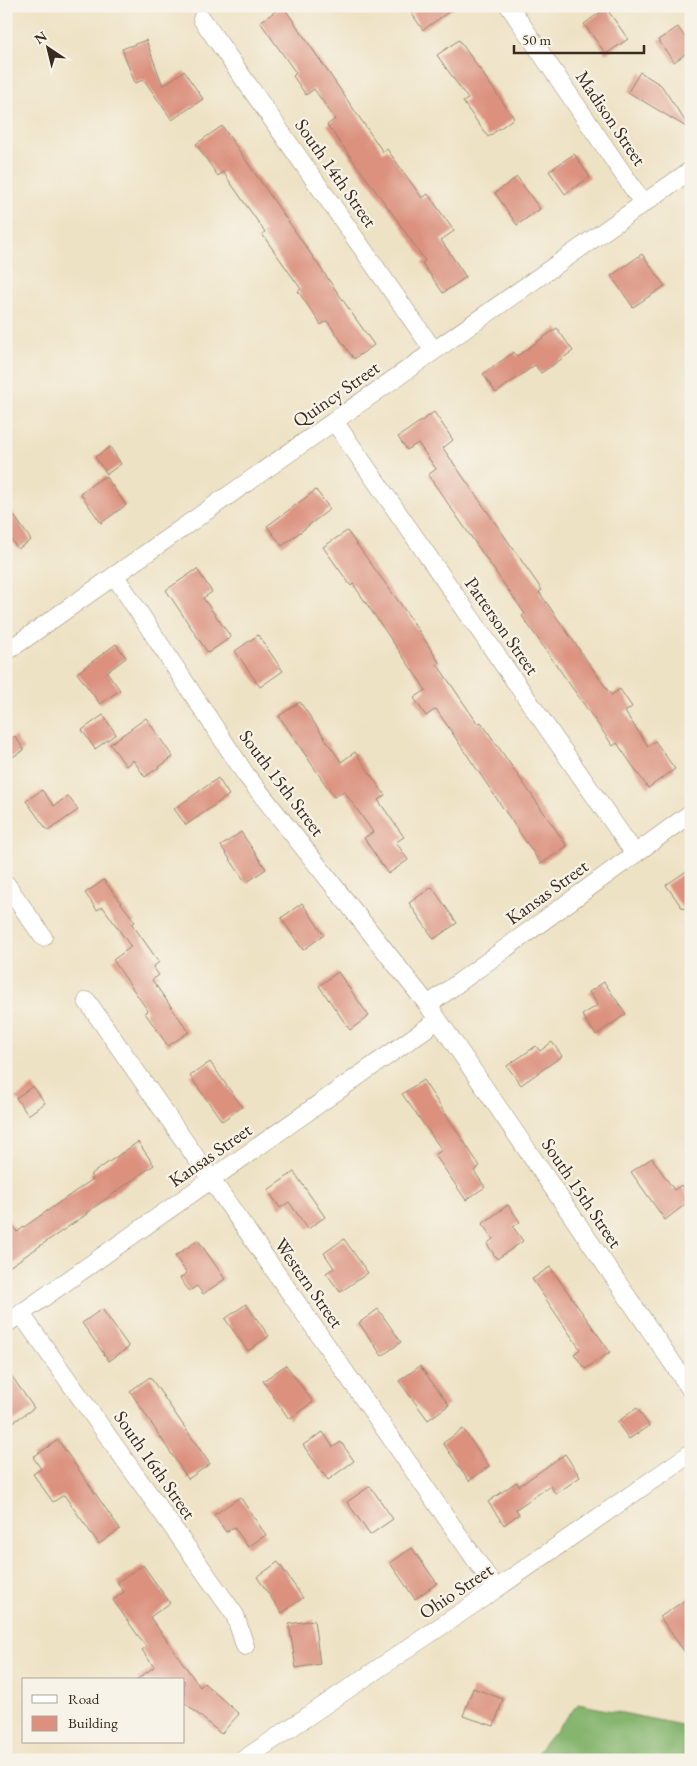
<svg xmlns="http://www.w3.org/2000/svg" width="697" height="1766" font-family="'EB Garamond',serif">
<rect width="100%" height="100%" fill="#f7f3e8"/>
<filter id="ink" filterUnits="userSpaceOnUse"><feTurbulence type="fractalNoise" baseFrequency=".02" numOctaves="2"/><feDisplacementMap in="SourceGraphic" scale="10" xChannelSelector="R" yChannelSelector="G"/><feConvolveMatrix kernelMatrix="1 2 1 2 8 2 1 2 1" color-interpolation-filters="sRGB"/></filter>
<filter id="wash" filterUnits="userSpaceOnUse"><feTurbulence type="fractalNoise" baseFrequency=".0096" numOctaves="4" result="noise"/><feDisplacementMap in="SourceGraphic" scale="20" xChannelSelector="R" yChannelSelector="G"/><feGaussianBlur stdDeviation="1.12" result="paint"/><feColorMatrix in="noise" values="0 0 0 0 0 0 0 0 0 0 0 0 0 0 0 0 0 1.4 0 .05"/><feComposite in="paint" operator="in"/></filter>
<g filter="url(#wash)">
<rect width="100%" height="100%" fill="#eee2c4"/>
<!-- forest -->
<path fill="#85b56e" stroke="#607046" d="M578 1704 691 1727V1760H531Z"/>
<g id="blocks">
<!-- building -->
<path fill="#db917e" d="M283 6 383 152 387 149 422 198 428 194 454 231 441 240 466 277 443 293 422 263 425 261 395 217 327 125 335 119 314 89 306 95 293 76 296 73 260 22Z
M424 6H457L423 30 412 14Z
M606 8 628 39 606 54 584 24Z
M678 27 691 46V50L674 62 658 40Z
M146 40 163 86 184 71 203 99 172 120 144 80 135 83 122 49Z
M459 40 514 118 488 137 463 102 468 99 437 55Z
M640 72 661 85 691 130 628 92Z
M222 126 374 345 354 359 327 321 321 325 298 291 301 289 262 234 265 232 223 172 218 176 196 144Z
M574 154 590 177 565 194 549 171Z
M517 177 540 209 517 225 495 193Z
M642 254 665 286 633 307 611 276Z
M557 328 573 351 541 373 535 365 496 393 483 374 514 352 517 356Z
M434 412 453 440 443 448 542 590 539 592 611 695 620 689 632 707 625 712 648 746 655 741 675 769 648 788 617 743 613 746 522 616 525 614 428 475 436 469 418 443 407 450 398 437Z
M110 447 121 464 107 474 95 457Z
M105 476 126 505 101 523 80 493Z
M316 490 330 509 282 546 267 526Z
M6 504 31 540 18 549 6 533Z
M347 531 407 613 439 662 437 664 478 724 481 722 567 846 541 864 436 709 426 716 414 698 426 690 353 584 351 586 323 547Z
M197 569 212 592 203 598 231 637 208 653 166 590Z
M258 635 283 671 260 687 235 651Z
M116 644 126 658 107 672 120 690 100 704 77 673Z
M300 702 341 762 355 752 385 795 378 800 404 837 396 842 408 860 388 874 364 838 373 832 344 791 334 797 279 716Z
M103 715 116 734 95 749 82 730Z
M146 718 173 757 145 777 133 760 126 766 110 744Z
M15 736 24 750 6 761V742Z
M218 778 229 795 186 825 174 809Z
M42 790 54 806 68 796 78 810 48 831 26 801Z
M241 832 266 869 246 883 221 846Z
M691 868V903L683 909 666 885Z
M104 880 135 922 132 924 159 962 153 967 159 975 152 980 189 1032 168 1046 145 1013 148 1011 113 960 131 947 103 907 97 910 85 893Z
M432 887 457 923 434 939 409 903Z
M302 903 324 935 303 950 281 918Z
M338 972 369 1016 350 1030 319 986Z
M604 982 626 1014 596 1035 582 1015 598 1005 589 992Z
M552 1042 562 1056 521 1085 507 1066 536 1046 540 1051Z
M210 1062 242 1107 222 1121 190 1076Z
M423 1080 480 1166 474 1171 485 1187 466 1200 435 1155 442 1150 402 1094Z
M33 1086 45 1103 28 1115 16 1098Z
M138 1142 154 1165 86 1213 87 1214 6 1269V1216L17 1232 93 1179 90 1175Z
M652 1158 674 1190 681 1185 691 1200 665 1220 631 1172Z
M294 1172 325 1217 308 1229 289 1202 280 1208 268 1190Z
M508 1205 520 1222 513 1227 523 1241 497 1259 487 1244 493 1239 482 1224Z
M344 1239 368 1273 340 1292 326 1273 334 1268 324 1253Z
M198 1240 225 1279 203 1294 197 1286 189 1291 180 1278 187 1273 175 1256Z
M550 1267 610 1352 585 1369 574 1354 580 1349 532 1279Z
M246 1304 269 1336 248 1351 225 1319Z
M102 1309 129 1347 109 1361 82 1323Z
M378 1309 401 1342 382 1356 359 1323Z
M286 1365 313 1402 289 1419 263 1381Z
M420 1366 449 1405 428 1420 399 1381Z
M6 1368 34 1408 6 1427Z
M150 1377 210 1464 188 1479 130 1391Z
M637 1408 649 1426 629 1439 617 1422Z
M463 1429 489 1466 469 1481 443 1443Z
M323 1432 333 1447 341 1442 354 1461 328 1480 303 1445Z
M58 1440 120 1529 99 1544 64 1495 53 1502 33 1474 41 1469 33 1457Z
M565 1454 580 1477 556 1494 550 1486 516 1509 519 1514 504 1525 488 1502 516 1482 519 1486Z
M370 1486 393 1519 370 1535 347 1502Z
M240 1497 266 1535 248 1547 234 1527 226 1532 214 1515Z
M412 1548 437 1583 415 1599 390 1563Z
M278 1562 303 1598 282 1613 257 1577Z
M143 1565 170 1603 150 1617 200 1687 204 1683 239 1714 221 1734 184 1702V1680H136L154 1667 142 1650 146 1647 113 1600 124 1592 117 1582Z
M691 1596V1661L660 1617Z
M314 1620 320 1664 296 1668 289 1624Z
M473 1688 503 1699 494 1726 463 1716Z"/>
</g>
</g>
<g filter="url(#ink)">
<use href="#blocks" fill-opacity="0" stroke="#948671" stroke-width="1"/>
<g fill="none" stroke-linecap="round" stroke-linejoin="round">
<defs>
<path id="minor" d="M509 6 643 203
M202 19 434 351
M334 421 635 854
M115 576 246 775 428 1005 691 1390
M6 652 691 170
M6 884 43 937
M87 1001 496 1589
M428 1005 691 813
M21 1314 235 1615 245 1646
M6 1324 438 1020
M243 1760 496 1589 691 1453"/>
</defs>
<!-- minor casing -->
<use href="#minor" stroke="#948671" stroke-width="19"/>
<!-- minor -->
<use href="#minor" stroke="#fff" stroke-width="18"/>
</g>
</g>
<g text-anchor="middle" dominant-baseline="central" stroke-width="4.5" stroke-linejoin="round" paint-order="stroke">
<!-- street labels -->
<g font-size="19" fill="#3b2a1e" stroke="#f7f3e8">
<text transform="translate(611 118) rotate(56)">Madison Street</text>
<text transform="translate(336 173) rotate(55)">South 14th Street</text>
<text transform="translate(336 394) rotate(-35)">Quincy Street</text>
<text transform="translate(502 626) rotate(55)">Patterson Street</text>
<text transform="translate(282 783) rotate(53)">South 15th Street</text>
<text transform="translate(547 892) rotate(-36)">Kansas Street</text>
<text transform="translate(210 1155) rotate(-35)">Kansas Street</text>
<text transform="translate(582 1193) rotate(56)">South 15th Street</text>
<text transform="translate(309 1283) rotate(55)">Western Street</text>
<text transform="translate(155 1465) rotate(55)">South 16th Street</text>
<text transform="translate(456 1591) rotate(-34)">Ohio Street</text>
</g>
</g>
<!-- margin -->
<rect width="697" height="1766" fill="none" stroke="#f7f3e8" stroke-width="25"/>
<!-- legend -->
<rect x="22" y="1678" width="162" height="65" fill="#f7f3e8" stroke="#aca397"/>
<rect x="32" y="1695" width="25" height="8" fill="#ffffff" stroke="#aca397"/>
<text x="68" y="1704" font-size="15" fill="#3b2a1e">Road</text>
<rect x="32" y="1716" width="25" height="15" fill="#db917e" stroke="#aca397"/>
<text x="68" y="1728" font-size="15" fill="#3b2a1e">Building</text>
<!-- north arrow -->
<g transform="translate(48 48) rotate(325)" stroke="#f7f3e8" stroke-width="4" paint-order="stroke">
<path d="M0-4L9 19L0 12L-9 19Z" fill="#3b2a1e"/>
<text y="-8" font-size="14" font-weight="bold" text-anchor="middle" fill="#3b2a1e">N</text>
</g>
<!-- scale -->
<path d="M514 45v8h130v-8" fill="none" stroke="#3b2a1e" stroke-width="2.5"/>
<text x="522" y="45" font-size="15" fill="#3b2a1e" stroke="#f7f3e8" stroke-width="4" paint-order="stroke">50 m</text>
</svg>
